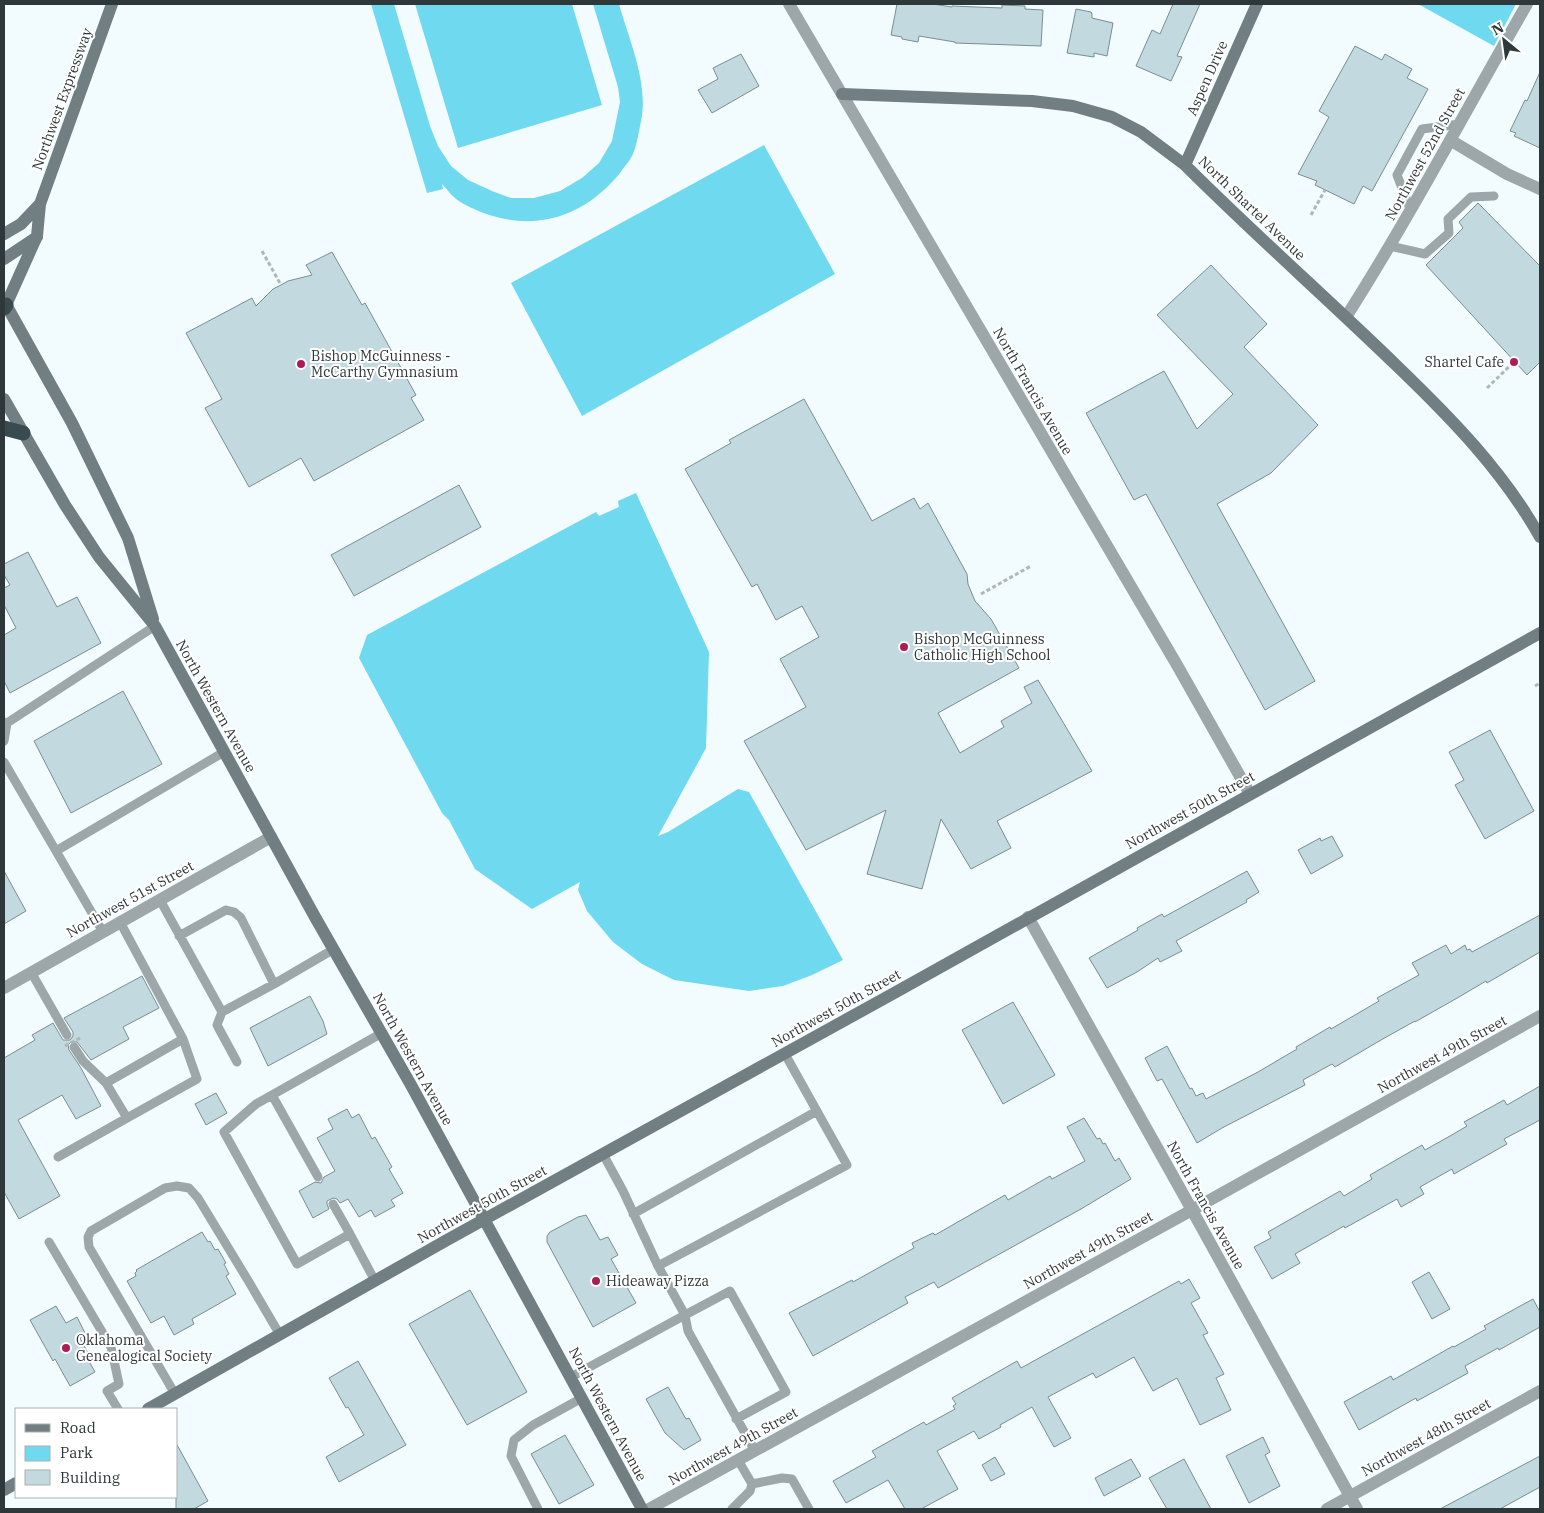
<svg xmlns="http://www.w3.org/2000/svg" width="1544" height="1513" font-family="'IBM Plex Serif',serif">
<rect width="100%" height="100%" fill="#f2fcfe"/>
<!-- green -->
<path fill="#6ed9ef" d="M371 4H394L430 126 438 146 451 166 468 180 492 191 511 198H534L560 191 582 178 599 163 612 141 620 102 618 87 593 4H619C629 40 649 83 641 121 639 131 636 150 631 158 628 163 623 168 620 173 584 217 535 233 481 212 472 208 462 204 455 198 450 194 446 188 442 184L443 189 427 193Z
M415 4H572L602 105 458 148Z
M1418 4H1516L1494 46Z
M764 145 835 274 582 416 511 283Z
M636 493 709 652 706 748 658 836 668 832 738 789 749 792 843 960 812 975 783 986 749 991 674 980 642 964 613 942 587 911 578 890 580 882 532 909 475 869 449 820 442 813 359 658 367 635 596 512 599 516 619 507 618 501Z"/>
<!-- building -->
<path fill="#c2dadf" stroke="#788e93" d="M897 4H933L952 7V6L1002 8V5L1025 6V9L1043 10 1041 46 955 43V42L919 36 918 42 902 39V37L891 35Z
M1173 4H1200L1177 56 1182 57 1171 81 1136 66 1152 30 1160 34Z
M1076 9 1091 12 1092 14V18L1113 23 1107 56 1094 53V57L1067 53Z
M1355 46 1382 60 1385 54 1412 69 1407 78 1428 89 1372 191 1363 186 1354 204 1315 185 1317 181 1298 174 1329 117 1319 111Z
M741 54 759 86 712 113 698 90 718 79 713 68Z
M1540 72V148L1514 136 1516 133 1510 131 1525 100 1527 101Z
M1478 203 1540 266V362L1527 375 1426 265 1463 228 1459 222Z
M332 252 362 305 365 303 416 395 411 398 424 420 314 481 301 458 249 487 205 408 222 399 186 333 252 298 256 306 273 289 281 285 288 281 312 275 306 265Z
M1211 265 1267 324 1244 347 1318 425 1271 473 1217 504 1315 681 1265 710 1146 494 1134 500 1086 413 1164 371 1197 429 1233 394 1157 315Z
M804 399 872 521 914 498 920 509 928 503 967 574 968 584 975 601 991 619 1019 668 938 713 960 753 1004 727 1001 721 1032 703 1024 687 1038 680 1092 771 997 821 1011 848 971 869 941 819 922 889 867 874 886 810 806 850 744 741 806 707 780 659 819 637 802 606 776 620 757 584 752 587 685 469 731 443 729 440Z
M459 485 481 527 354 596 331 555Z
M28 552 57 607 77 597 101 643 10 693 4 681V635L16 628 4 605V588L10 585 4 575V564Z
M123 691 162 764 71 813 34 741Z
M1490 730 1534 811 1485 839 1455 785 1464 780 1449 752Z
M1332 836 1343 856 1311 874 1298 850 1320 838 1321 841Z
M4 871 26 911 4 924Z
M1247 871 1259 892 1246 900 1247 902 1176 941 1182 951 1160 962 1158 958 1137 972 1107 988 1089 958 1138 930 1137 928 1162 914 1164 917Z
M1540 915V952L1487 983 1486 981 1459 997 1415 1022V1021L1381 1040 1335 1067 1332 1064 1303 1080 1305 1085 1222 1128 1197 1143 1162 1079 1157 1081 1145 1058 1167 1046 1190 1089 1192 1088 1196 1096 1203 1093 1206 1099 1258 1072 1297 1049 1296 1047 1330 1027 1331 1029 1379 1001 1377 998 1419 975 1412 963 1446 945 1451 954 1465 945 1467 950 1470 949 1472 952Z
M142 976 159 1008 123 1027 129 1039 91 1060 77 1042H71L68 1045 69 1050 81 1068 101 1106 76 1119 62 1095 18 1120 60 1196 19 1219 4 1192V1058L35 1040 32 1035 53 1023 63 1040H70L73 1036V1032L64 1018Z
M310 996 323 1021 327 1034 268 1066 250 1028Z
M1013 1002 1055 1075 1003 1104 962 1030Z
M1540 1086V1120L1504 1139 1507 1144 1454 1174 1452 1169 1420 1187 1424 1194 1401 1207 1397 1199 1345 1228 1344 1226 1295 1254 1300 1263 1272 1279 1254 1247 1271 1238 1268 1232 1340 1191 1344 1196 1372 1179 1370 1175 1422 1145 1425 1150 1450 1136 1467 1126 1464 1122 1504 1100 1507 1105Z
M216 1093 227 1113 206 1125 195 1104Z
M347 1109 352 1118 359 1114 372 1139 375 1137 392 1167 389 1169 403 1193 391 1200 395 1206 375 1217 371 1210 359 1217 348 1199 340 1203 337 1199 333 1198 327 1201V1204L329 1209 313 1218 299 1191 315 1182 321 1183 324 1177 335 1171 317 1138 333 1129 328 1119Z
M1084 1118 1097 1139 1100 1138 1103 1144 1105 1143 1115 1161 1119 1158 1131 1179 1081 1209 938 1288 934 1282 905 1297 908 1303 813 1356 789 1313 852 1280 853 1282 914 1248 912 1243 933 1233 935 1235 1005 1195 1008 1200 1050 1176 1052 1179 1085 1161 1067 1127Z
M586 1215 600 1240 608 1237 618 1255 611 1259 636 1303 593 1327 547 1242V1236L550 1232 578 1217Z
M202 1232 208 1242 210 1241 215 1250 218 1249 226 1263 224 1264 229 1274 226 1276 236 1294 192 1319 194 1324 174 1335 164 1316 151 1323 127 1281 136 1276 135 1273 137 1271 136 1270Z
M1429 1272 1450 1309 1432 1319 1412 1282Z
M1189 1279 1200 1298 1191 1303 1208 1333 1203 1335 1224 1374 1216 1378 1231 1410 1200 1425 1177 1378 1153 1391 1134 1357 1096 1378 1093 1373 1048 1397 1071 1438 1054 1447 1032 1407 1000 1425 1001 1427 979 1439 974 1431 937 1451 958 1489 921 1509H905L888 1480 846 1503 833 1481 876 1457 872 1451 924 1422 926 1425 955 1409 953 1406 956 1404 952 1398 1017 1361 1021 1368 1179 1281 1181 1284Z
M470 1290 527 1392 467 1425 409 1324Z
M1533 1299 1540 1312V1327L1499 1350 1498 1348 1465 1366 1468 1373 1417 1401 1416 1398 1359 1430 1344 1402 1391 1376 1393 1380 1453 1346 1454 1347 1486 1329 1484 1326Z
M56 1306 66 1323 77 1317 86 1335 80 1338 88 1353 85 1354 95 1372 70 1386 55 1359 53 1361 30 1320Z
M358 1361 406 1445 339 1482 326 1457 364 1435 348 1407 346 1408 329 1378Z
M668 1387 686 1419 689 1418 701 1440 684 1450 665 1433 646 1399Z
M565 1435 594 1485 559 1504 531 1454Z
M1263 1437 1270 1452 1265 1455 1280 1486 1249 1503 1226 1456Z
M176 1443 208 1501 194 1509H176Z
M1540 1456V1487L1500 1509H1440Z
M995 1457 1005 1474 991 1481 982 1465Z
M1131 1459 1141 1476 1104 1496 1095 1478Z
M1184 1459 1199 1487 1211 1509H1167L1149 1478Z"/>
<g fill="none" stroke-linecap="round" stroke-linejoin="round">
<!-- path -->
<path stroke="#adb7b9" stroke-width="3" stroke-dasharray="4 2.5" stroke-linecap="butt" d="M1311 215 1325 190
M262 251 281 285
M1487 388 1514 362
M981 594 1031 566
M1535 686 1540 683"/>
<!-- lane -->
<path stroke="#9da7a9" stroke-width="9" d="M1411 211 1397 175 1422 129 1460 124
M1390 246 1425 254 1449 233 1448 219 1471 197 1494 196
M4 722 7 723 155 626
M4 741 7 723
M4 762 56 851 224 752
M56 851 103 932
M160 900 222 1012 274 984 334 949
M179 936 226 910 234 912 241 918 274 984
M31 972 67 1035
M222 1012 217 1025 237 1062
M74 1047 83 1061 106 1083
M272 1095 318 1177
M127 1118 197 1079 183 1039
M603 1154 623 1191 658 1266 847 1165 785 1054
M58 1157 127 1118 106 1083 183 1039 120 922
M333 1204 350 1234
M633 1214 817 1111
M49 1242 111 1347 119 1384 107 1391 118 1409
M375 1281 350 1234 297 1264 224 1132 256 1104 382 1033
M571 1377 685 1315 658 1266
M175 1394 89 1247 88 1237 91 1231 165 1188 177 1186 189 1188 198 1198 249 1282 280 1335
M736 1419 786 1392 730 1291 685 1315 688 1331 755 1451
M752 1484 782 1478 792 1479 809 1509
M538 1509 511 1456 514 1440 533 1425 582 1398
M732 1509 750 1491 752 1484 738 1460"/>
<!-- street -->
<path stroke="#9da7a9" stroke-width="12" d="M789 4 1177 665 1250 794
M1450 140 1507 174 1540 189
M1346 317C1411 215 1467 108 1527 4
M1028 917 1192 1210 1357 1509
M4 988 271 837
M649 1509 1192 1210 1540 1016
M1327 1509 1540 1391"/>
<!-- secondary -->
<path stroke="#717f83" stroke-width="12" d="M842 94 1032 101 1073 106 1112 117 1141 132 1185 165C1254 234 1327 298 1397 366 1451 418 1503 471 1540 537
M1185 165 1257 4
M4 234 21 224 40 204
M4 259 37 237
M4 301 72 423 128 538 153 619
M6 305 37 236 40 204 112 4
M4 399 65 505 99 557 155 626 315 917 411 1085 642 1509
M148 1409 447 1240 896 992 1540 633
M4 1490 16 1483"/>
<!-- highway -->
<path stroke="#384c50" stroke-width="15" d="M4 308 6 305
M4 428 23 433"/>
<!-- path-bridge -->
<path stroke="#adb7b9" stroke-width="3" stroke-dasharray="4 2.5" stroke-linecap="butt" d="M65 1046 82 1037"/>
</g>
<!-- markers -->
<g fill="#ac1d57" stroke="#fff" stroke-width="2">
<circle cx="1514" cy="362" r="5"/>
<circle cx="301" cy="364" r="5"/>
<circle cx="904" cy="647" r="5"/>
<circle cx="596" cy="1281" r="5"/>
<circle cx="66" cy="1348" r="5"/>
</g>
<g text-anchor="middle" dominant-baseline="central" stroke-width="4" stroke-linejoin="round" paint-order="stroke">
<!-- street labels -->
<g font-size="14" fill="#2e3739" stroke="#fff">
<text transform="translate(1207 78) rotate(-66)">Aspen Drive</text>
<text transform="translate(62 99) rotate(-70)">Northwest Expressway</text>
<text transform="translate(1425 154) rotate(-61)">Northwest 52nd Street</text>
<text transform="translate(1252 208) rotate(44)">North Shartel Avenue</text>
<text transform="translate(1033 391) rotate(60)">North Francis Avenue</text>
<text transform="translate(216 706) rotate(61)">North Western Avenue</text>
<text transform="translate(1190 810) rotate(-29)">Northwest 50th Street</text>
<text transform="translate(130 899) rotate(-29)">Northwest 51st Street</text>
<text transform="translate(836 1008) rotate(-29)">Northwest 50th Street</text>
<text transform="translate(1442 1054) rotate(-29)">Northwest 49th Street</text>
<text transform="translate(413 1059) rotate(61)">North Western Avenue</text>
<text transform="translate(482 1204) rotate(-29)">Northwest 50th Street</text>
<text transform="translate(1206 1205) rotate(61)">North Francis Avenue</text>
<text transform="translate(1088 1250) rotate(-29)">Northwest 49th Street</text>
<text transform="translate(608 1414) rotate(62)">North Western Avenue</text>
<text transform="translate(1426 1437) rotate(-29)">Northwest 48th Street</text>
<text transform="translate(733 1446) rotate(-29)">Northwest 49th Street</text>
</g>
<!-- poi labels -->
<g font-size="14" fill="#2e3739" stroke="#fff" text-anchor="start">
<text x="311" y="356">Bishop McGuinness -<tspan x="311" dy="16">McCarthy Gymnasium</tspan></text>
<text x="1504" y="362" text-anchor="end">Shartel Cafe</text>
<text x="914" y="639">Bishop McGuinness<tspan x="914" dy="16">Catholic High School</tspan></text>
<text x="606" y="1281">Hideaway Pizza</text>
<text x="76" y="1340">Oklahoma<tspan x="76" dy="16">Genealogical Society</tspan></text>
</g>
</g>
<!-- border -->
<rect width="1544" height="1513" fill="none" stroke="#2e3739" stroke-width="10"/>
<!-- legend -->
<rect x="15" y="1408" width="162" height="90" fill="#ffffff" stroke="#abafb0"/>
<rect x="25" y="1424" width="25" height="8" fill="#717f83" stroke="#abafb0"/>
<text x="60" y="1433" font-size="15" fill="#2e3739">Road</text>
<rect x="25" y="1446" width="25" height="15" fill="#6ed9ef" stroke="#abafb0"/>
<text x="60" y="1458" font-size="15" fill="#2e3739">Park</text>
<rect x="25" y="1470" width="25" height="15" fill="#c2dadf" stroke="#abafb0"/>
<text x="60" y="1483" font-size="15" fill="#2e3739">Building</text>
<!-- north arrow -->
<g transform="translate(1504 40) rotate(331)" stroke="#ffffff" stroke-width="4" paint-order="stroke">
<path d="M0-4L9 19L0 12L-9 19Z" fill="#2e3739"/>
<text y="-8" font-size="14" font-weight="bold" text-anchor="middle" fill="#2e3739">N</text>
</g>
</svg>
